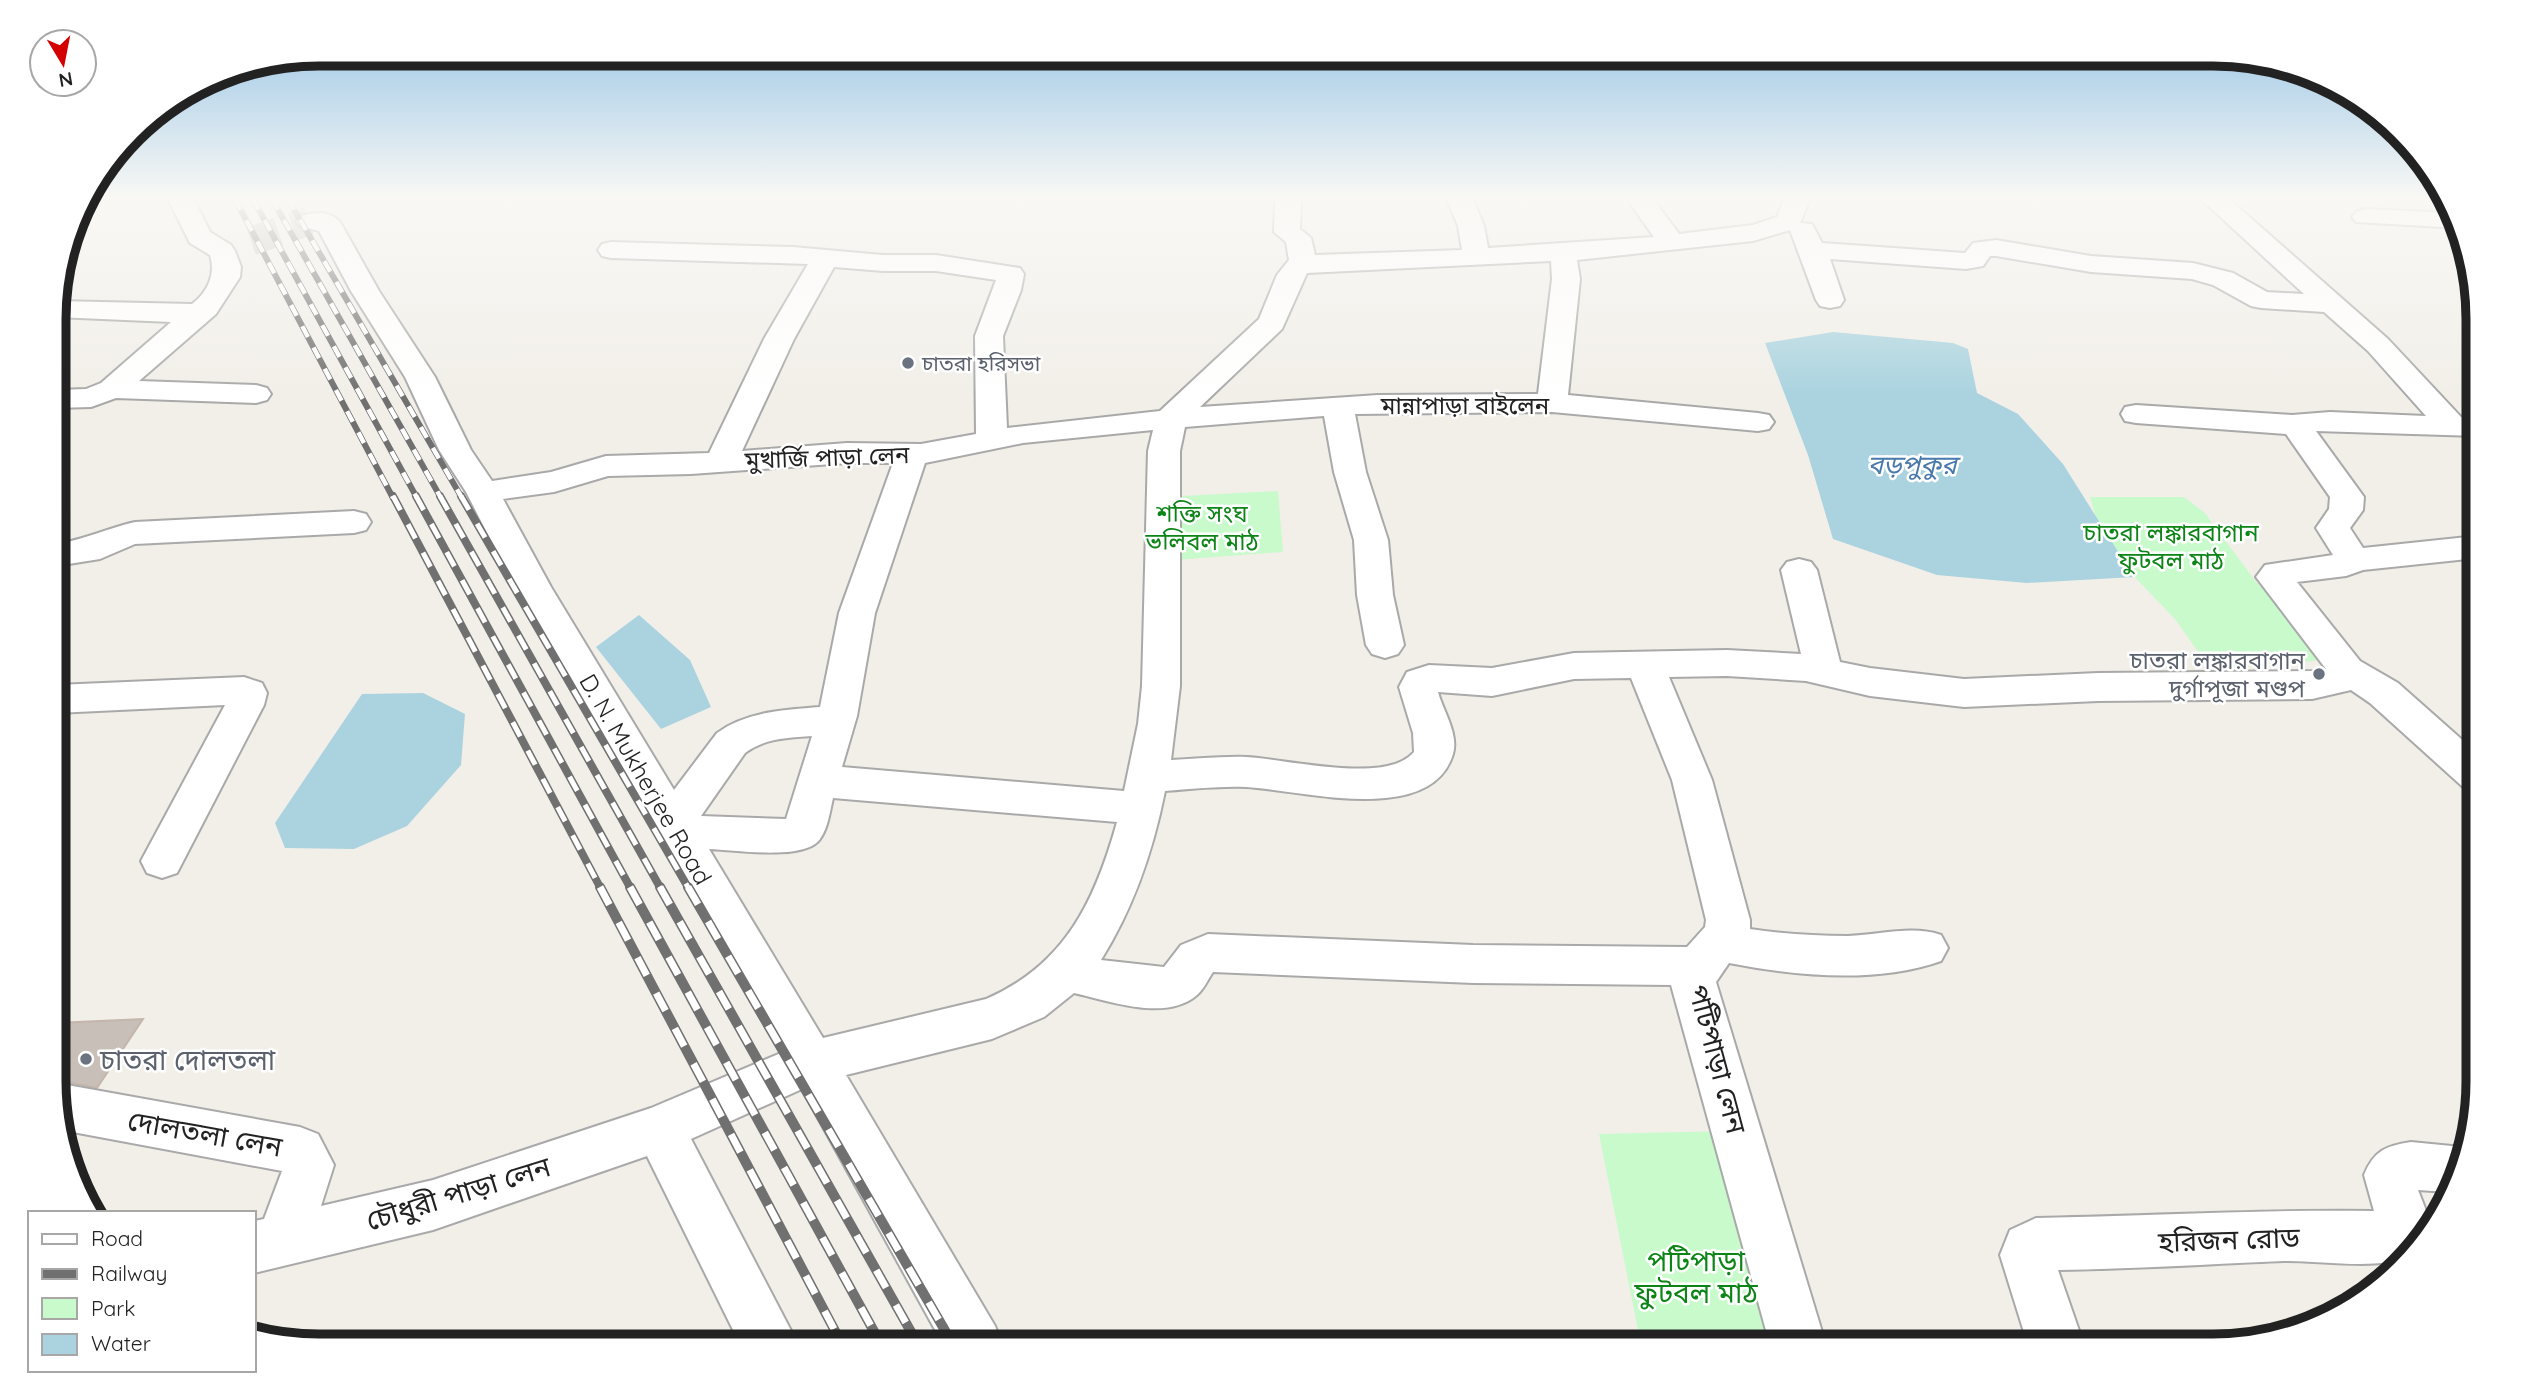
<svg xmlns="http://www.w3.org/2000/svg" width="2532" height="1400" font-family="Quicksand,'Noto Sans Bengali',sans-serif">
<rect width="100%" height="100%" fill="#f2efe9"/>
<!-- park -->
<path fill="#c8facc" d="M1278 491 1283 552 1175 560 1163 497Z
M2090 497H2184L2205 513 2256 582 2333 659 2211 670 2175 619 2104 545Z
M1727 1131 1784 1345H1641L1599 1134Z"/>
<!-- water -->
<path fill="#aad3df" d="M1833 332 1953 343 1968 349 1977 393 2018 414 2063 464 2134 577 2027 583 1937 575 1833 539 1808 455 1765 343Z
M639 615 690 660 711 707 661 729 596 647Z
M423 693 465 714 461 765 407 826 354 849 285 848 275 823 362 694Z"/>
<!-- building -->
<path fill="#c7bfb8" stroke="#c4b6ab" stroke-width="2" d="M143 1019 97 1088 56 1080V1023Z"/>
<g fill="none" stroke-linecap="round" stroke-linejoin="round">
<!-- minor-tunnel -->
<path stroke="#c8c6c1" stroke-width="29" stroke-dasharray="29 15" stroke-linecap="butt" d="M251 241 309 221"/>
<defs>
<path id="minor" d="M168 199H194L210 232 231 245 235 251 241 267 240 277 216 314 139 381 256 385 267 388 271 394 267 400 256 403 116 398 91 407 56 408V390L86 389 101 383 171 322 56 317V301L192 304C208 292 216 274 210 255L190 243Z
M1275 199H1301L1300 229 1311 238 1315 255 1462 250 1458 226 1447 199H1473L1484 226 1488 248 1654 237 1627 199H1653L1679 234 1753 225 1777 217 1784 199H1810L1800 223 1812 224 1822 243 1965 253 1973 243 1996 240 2091 256 2193 263 2233 273 2267 292 2304 294 2201 199H2229L2388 339 2461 417 2477 418V436L2316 431 2364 497 2363 510 2350 528 2363 548 2477 536V558L2363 570 2346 576 2297 582 2360 661 2398 683 2477 753V791L2463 787 2370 703 2351 690 2312 699 2098 701 1964 707 1870 696 1806 681 1727 676 1669 677 1712 780 1750 920V929C1782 934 1815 936 1848 936 1879 935 1913 925 1941 935L1948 948 1941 961C1876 984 1795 976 1729 963L1716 982 1826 1345H1770L1671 985 1473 983 1213 972C1208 979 1204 989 1197 995 1166 1022 1109 1001 1074 993L1044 1017 992 1039 846 1075 995 1326 1003 1346H944L802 1089 691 1139 799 1346H741L647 1156 433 1230 254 1273V1221L264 1219 282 1171 62 1130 56 1114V1083L300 1127 318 1134 334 1165 321 1206 433 1180 651 1108 781 1053 515 587 466 492 439 450 405 377 351 291 319 231 300 226 296 221 300 216C316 212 329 210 340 222L379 291 435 377 471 450 492 481 551 472 606 456 709 453 764 339 808 264 611 258 602 256 598 250 602 244 611 242 793 247 883 255H936L1020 268 1024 274 1021 290 1003 336 1007 428 1160 411 1259 319 1277 275 1289 260 1286 242 1274 232ZM1790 230 1816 300 1820 306 1830 308 1840 306 1844 300 1830 259 1966 269 1983 266 1990 256H1996L2091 272 2192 279 2213 285 2251 306 2261 308 2324 312 2368 351 2426 416 2330 412 2292 415 2136 405 2125 407 2121 414 2125 421 2136 423 2286 434 2330 497 2329 509 2316 528 2333 555 2265 565 2256 577 2326 669 2312 671 2098 673 1964 679 1870 668 1840 662 1817 570 1811 562 1799 559 1787 562 1781 570 1801 654 1727 650 1574 653 1492 668 1429 665 1407 672 1399 687 1413 733 1414 752C1387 785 1287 759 1247 757 1222 756 1196 759 1171 760L1180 686V451L1185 427 1324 416 1334 472 1354 540 1357 595 1366 645 1372 654 1385 658 1398 654 1404 645 1393 595 1388 540 1366 472 1355 414 1552 412 1758 431 1769 429 1774 422 1769 415 1758 413 1568 395 1580 279 1577 260 1753 241ZM1551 261 1552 279 1538 394 1378 395 1200 407 1282 329 1307 273ZM834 267 883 271H936L996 280 975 336 976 434 921 444 847 443 742 451 794 339ZM1153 430 1148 451 1142 686 1138 724 1124 791 842 767 857 716 875 613 925 463 1023 443ZM847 463H893L839 613 820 707C785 710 747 711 717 733L674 790 551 587 503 499 554 492 608 476 691 474ZM1631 678 1672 780 1706 920 1705 927 1687 947 1473 945 1208 934 1181 945 1164 967 1101 960C1134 907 1153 851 1165 791 1192 789 1219 786 1246 787 1300 790 1431 827 1453 754 1459 734 1443 711 1438 692L1492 696 1574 679ZM812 736 786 819 701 816 745 753C765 738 787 738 812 736ZM833 798 1117 822C1095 901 1065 965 986 999L823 1038 709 849C735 850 805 861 820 839 828 828 830 811 833 798Z
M2365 209 2453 213 2460 228 2356 222 2352 217 2356 212Z
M354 511 366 514 371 522 366 530 354 533 135 544 100 559 56 566V544C84 540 108 528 135 522Z
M244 677 262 683 267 693 264 705 177 873 162 878 147 873 141 861 225 705 56 713V685Z
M2411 1142 2462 1147 2448 1192 2418 1190 2430 1221C2426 1233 2419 1250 2407 1256 2383 1271 2315 1260 2284 1261 2209 1264 2134 1269 2058 1270L2084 1345H2028L2000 1255 2010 1230 2036 1218C2149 1216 2261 1209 2374 1211L2364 1175C2374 1151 2385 1146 2411 1142Z"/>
</defs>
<!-- minor casing -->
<use href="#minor" stroke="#a9a9a9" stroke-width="4"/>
<!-- minor -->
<use href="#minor" fill="#fff" fill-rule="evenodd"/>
<defs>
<path id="rail-far2" d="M235 199 393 498
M253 199 417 498
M272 199 441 498
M288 199 462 498"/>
<path id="rail-far1" d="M393 496 601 889
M416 496 631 889
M440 496 661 889
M461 496 689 889"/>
<path id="rail" d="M600 887 843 1346
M630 887 882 1346
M660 887 919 1346
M688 887 954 1346"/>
</defs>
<!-- rail-far2 casing -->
<use href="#rail-far2" stroke="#707070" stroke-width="6"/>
<!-- rail-far1 casing -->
<use href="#rail-far1" stroke="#707070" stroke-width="8"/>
<!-- rail casing -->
<use href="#rail" stroke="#707070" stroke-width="10"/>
<!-- rail-far2 -->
<use href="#rail-far2" stroke="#fff" stroke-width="4.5" stroke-dasharray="12" stroke-linecap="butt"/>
<!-- rail-far1 -->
<use href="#rail-far1" stroke="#fff" stroke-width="5" stroke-dasharray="16" stroke-linecap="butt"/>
<!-- rail -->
<use href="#rail" stroke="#fff" stroke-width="7" stroke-dasharray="20" stroke-linecap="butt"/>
</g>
<!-- sky -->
<linearGradient id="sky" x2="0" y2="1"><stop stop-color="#8fc0e4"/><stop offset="0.5" stop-color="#f9f8f5"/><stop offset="1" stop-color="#f9f8f5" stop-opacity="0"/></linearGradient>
<rect width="2532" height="395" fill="url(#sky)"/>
<!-- markers -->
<g fill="#6b7280" stroke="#fff" stroke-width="2.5">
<circle cx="908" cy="363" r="7"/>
<circle cx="2319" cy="674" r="7"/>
<circle cx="86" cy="1059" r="7"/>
</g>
<g text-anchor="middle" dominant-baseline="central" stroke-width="5" stroke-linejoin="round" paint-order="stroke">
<!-- far-worship labels -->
<g font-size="21" fill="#5b616d" stroke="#fff" text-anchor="start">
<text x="922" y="363">চাতরা হরিসভা</text>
</g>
<!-- street labels -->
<g font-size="24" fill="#222" stroke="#fff">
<text x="1465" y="405">মান্নাপাড়া বাইলেন</text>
<text transform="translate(827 457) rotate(-2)">মুখার্জি পাড়া লেন</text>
<text transform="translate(646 779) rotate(60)">D. N. Mukherjee Road</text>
</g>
<!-- park labels -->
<g font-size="24" fill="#0c8416" stroke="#fff">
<text x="1202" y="513">শক্তি সংঘ<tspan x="1202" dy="28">ভলিবল মাঠ</tspan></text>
<text x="2171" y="532">চাতরা লঙ্কারবাগান<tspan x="2171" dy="28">ফুটবল মাঠ</tspan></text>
</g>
<!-- worship labels -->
<g font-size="24" fill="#5b616d" stroke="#fff" text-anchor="end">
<text x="2305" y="660">চাতরা লঙ্কারবাগান<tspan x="2305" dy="28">দুর্গাপূজা মণ্ডপ</tspan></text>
</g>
<!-- water labels -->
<g font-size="26" font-style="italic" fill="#4a7aab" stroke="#fff">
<text x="1912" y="464">বড়পুকুর</text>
</g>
<!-- near-worship labels -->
<g font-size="28" fill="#5b616d" stroke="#fff" text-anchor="start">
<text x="100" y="1059">চাতরা দোলতলা</text>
</g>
<!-- near-street labels -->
<g font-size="28" fill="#222" stroke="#fff">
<text transform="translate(1718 1059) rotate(75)">পটিপাড়া লেন</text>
<text transform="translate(205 1133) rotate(10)">দোলতলা লেন</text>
<text transform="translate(458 1193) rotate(-17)">চৌধুরী পাড়া লেন</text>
<text transform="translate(2229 1239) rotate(-2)">হরিজন রোড</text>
</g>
<!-- near-park labels -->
<g font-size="28" fill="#0c8416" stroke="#fff">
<text x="1696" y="1260">পটিপাড়া<tspan x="1696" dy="32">ফুটবল মাঠ</tspan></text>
</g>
</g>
<!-- crop -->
<path d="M0 0H2532V1400H0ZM319 66H2213A253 253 0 0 1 2466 319V1081A253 253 0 0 1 2213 1334H319A253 253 0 0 1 66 1081V319A253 253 0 0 1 319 66Z" fill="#fff" fill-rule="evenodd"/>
<path fill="none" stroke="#222" stroke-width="9" d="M319 66H2213A253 253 0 0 1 2466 319V1081A253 253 0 0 1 2213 1334H319A253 253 0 0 1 66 1081V319A253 253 0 0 1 319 66Z"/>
<!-- legend -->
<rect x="28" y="1211" width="228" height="161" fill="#ffffff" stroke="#a7a7a7" stroke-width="2"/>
<rect x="42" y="1234" width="35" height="10" fill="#ffffff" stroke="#a7a7a7" stroke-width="2"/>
<text x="91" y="1246" font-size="21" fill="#222222">Road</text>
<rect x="42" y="1269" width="35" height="10" fill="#707070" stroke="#a7a7a7" stroke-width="2"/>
<text x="91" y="1281" font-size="21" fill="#222222">Railway</text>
<rect x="42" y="1298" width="35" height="21" fill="#c8facc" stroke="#a7a7a7" stroke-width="2"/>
<text x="91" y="1316" font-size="21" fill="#222222">Park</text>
<rect x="42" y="1334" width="35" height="21" fill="#aad3df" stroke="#a7a7a7" stroke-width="2"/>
<text x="91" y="1351" font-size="21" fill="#222222">Water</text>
<!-- north arrow -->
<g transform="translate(63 63) rotate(170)"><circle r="33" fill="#ffffff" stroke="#a7a7a7" stroke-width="2"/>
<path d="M0-5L12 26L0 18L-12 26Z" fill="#d40000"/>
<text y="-10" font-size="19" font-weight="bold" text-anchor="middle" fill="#222222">N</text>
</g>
</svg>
